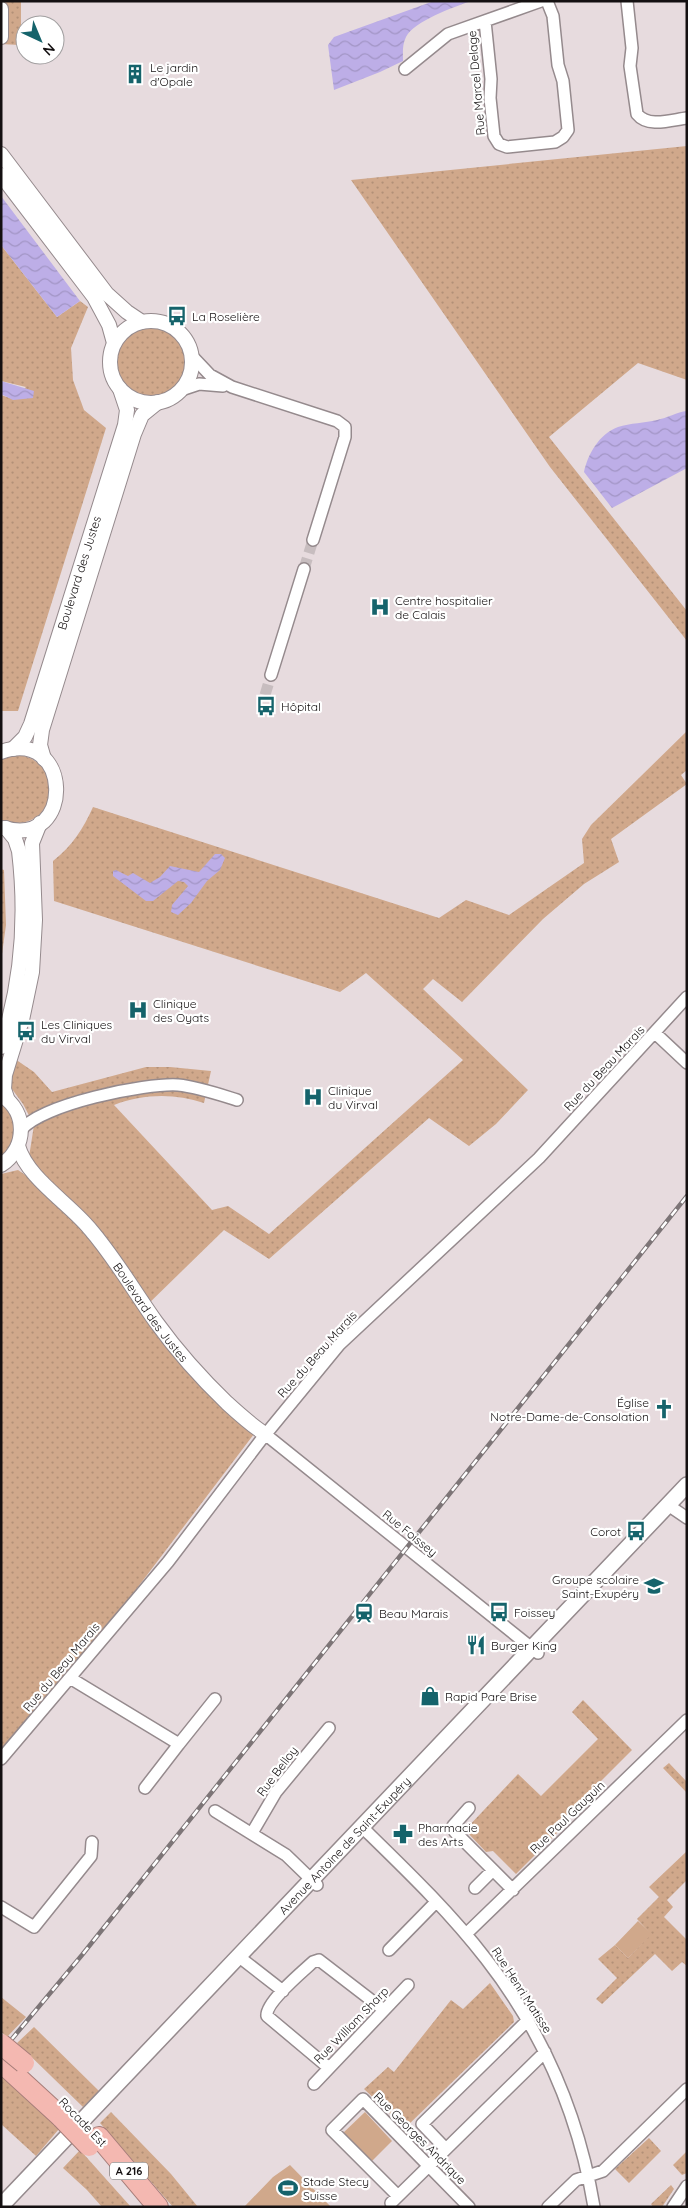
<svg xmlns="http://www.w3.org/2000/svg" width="688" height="2208" font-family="Quicksand,sans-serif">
<defs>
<pattern id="grass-dots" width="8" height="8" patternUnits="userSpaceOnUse" patternTransform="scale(1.25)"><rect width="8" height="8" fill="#d0a88b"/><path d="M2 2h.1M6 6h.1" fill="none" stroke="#b29077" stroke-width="1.8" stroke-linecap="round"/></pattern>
<pattern id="water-waves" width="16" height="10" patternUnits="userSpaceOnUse" patternTransform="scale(1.25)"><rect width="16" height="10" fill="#bdaee7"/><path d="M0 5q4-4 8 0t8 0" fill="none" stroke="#a295c5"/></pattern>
</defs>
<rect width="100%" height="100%" fill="#e7dbde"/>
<!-- grass -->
<path fill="url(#grass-dots)" d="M1 1H21V33L19 45 1 44Z
M687 146V380L638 363 549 437 687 611V641L550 467 351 180Z
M1 245 57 317 80 301 88 307 71 348 73 380 84 410 106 428 18 711H1V395L13 399 26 387 1 381Z
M117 362a34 34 0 1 1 68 0a34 34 0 1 1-68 0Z
M687 731V770L681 775 687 784 611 839 619 862 584 884 543 919 462 1002 433 979 423 989 528 1090 496 1124 469 1146 429 1118 269 1259 224 1230 142 1310 254 1434 122 1608 1 1753V1174L18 1170 37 1183 29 1157 34 1125 23 1104 9 1085 15 1059 34 1072 52 1092 146 1067H170L211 1071 204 1103C174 1093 143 1094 114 1105L212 1210 228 1206 269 1234 463 1060 366 973 340 992 54 901 53 861C73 845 83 829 93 807L439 918 466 900 509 915 584 863 582 839 591 825Z
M18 755C72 763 53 839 1 820V759Z
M1 869 4 870 6 925 1 961Z
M1 1102C19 1117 18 1141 1 1157Z
M583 1700 632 1750 564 1818 568 1822 516 1874 493 1851 486 1852 465 1830 518 1774 541 1796 598 1739 572 1712Z
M669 1763 687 1782V1793L663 1768Z
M687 1851V1880L667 1900 673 1907 664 1917 687 1940V1966L682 1962 672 1971 655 1954 602 2004 596 1999 617 1978 598 1959 615 1945 628 1958 651 1934 637 1919 659 1897 649 1887Z
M490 1983 513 2016 514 2022 405 2128 364 2089 388 2067 394 2072 451 2000 463 2009Z
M1 1997 26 2017 7 2037 1 2032Z
M34 2027 99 2091 83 2107 17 2043Z
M1 2076 59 2129 36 2156 1 2124Z
M111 2112 171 2174 198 2207H173L100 2123Z
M649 2138 661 2151 629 2183 615 2169Z
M80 2150 131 2207H102L87 2190 63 2168Z
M687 2151V2173L682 2175 673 2165Z
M671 2185 674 2189 662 2207H653L651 2204Z"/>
<!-- park -->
<path fill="#d0a88b" d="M638 1921 652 1934 628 1958 615 1945Z
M365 2112 392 2141 370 2163 342 2134Z
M290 2165 331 2207H244L273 2177Z"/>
<!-- water -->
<path fill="url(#water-waves)" d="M434 1H471C454 7 414 21 406 37 402 45 403 53 403 61L380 72 334 90 328 45 334 37Z
M1 196 80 301 57 317 1 245Z
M1 381 34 391 33 398 13 400 1 394Z
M687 411V468L612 508 584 472C588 454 599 434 618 427 630 423 645 423 657 420 667 418 677 412 687 411Z
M215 854H221L225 858 220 870 207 881 191 903 178 915 171 912 172 905 188 886 184 882 178 881 153 901H146L113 876V871L116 870 128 876 133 873 150 883 160 877 170 866 199 872Z"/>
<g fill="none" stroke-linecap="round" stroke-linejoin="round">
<!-- minor-tunnel -->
<path stroke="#c7bdbf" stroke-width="11" stroke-dasharray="11 5.5" stroke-linecap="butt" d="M304 569 313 540
M265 695 271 675"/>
<defs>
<path id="minor" d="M627 1 632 48 630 66 637 114C648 128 671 120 687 118
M485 21 491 79 490 98 494 136 499 144 507 147 555 142 563 137 568 130 563 81 558 65 553 16 547 1
M405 69 448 34 541 1
M192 356 210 375 232 387 337 421 345 427V437L313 540
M181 390 199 384 223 386
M271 675 304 569
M655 1033 687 1063
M21 1130C42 1104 145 1083 178 1085 198 1087 218 1094 237 1100
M265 1434 538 1653
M668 1505 687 1518
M70 1678 179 1744 215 1699
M1 1759 168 1562 261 1440 339 1345 539 1158 687 997
M145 1788 179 1744
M469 1808 453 1826 455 1832 513 1890
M215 1811 286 1855 317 1885
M362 1827C405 1869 449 1911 486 1959 543 2032 579 2117 594 2207
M252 1833 276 1792 329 1728
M475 1888 493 1870
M1 1907 34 1927 91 1856 92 1842
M466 1934 687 1720
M389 1950 436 1902
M238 1956 283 1991
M329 2068 267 2016C265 2003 302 1972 313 1962L319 1960 384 2010
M314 2084 408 1985
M446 2149 422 2124 527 2021
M398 2196 332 2130 363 2099 469 2207
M391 2203 545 2052
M548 2207 576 2180 603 2171 687 2089
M673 2207 687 2186"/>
<g id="tertiary">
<path d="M1 9V37"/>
<path d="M1 154 107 294 127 312 142 322"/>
<path d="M1 175 94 297 109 325 114 343"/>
<circle cx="151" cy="362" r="41"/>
<path id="s1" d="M13 749 25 737 31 724 125 425 127 410 120 389"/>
<path d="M1 752C72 726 76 849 4 828"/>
<path d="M44 759 40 745 42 730 134 434 142 415 158 402"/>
<path d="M1 1047C22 983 27 918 19 851L15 839 6 828"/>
<path d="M1 1095C28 1112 27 1148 1 1165"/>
<path d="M7 1098 4 1089 5 1075 22 1020 32 972 35 920 32 843 40 823"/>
<path id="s2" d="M18 1146C27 1178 69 1203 90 1229 115 1258 134 1291 156 1322 177 1351 201 1378 227 1403 239 1414 251 1425 265 1434"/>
</g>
<g id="secondary">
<path id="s3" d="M1 2206 687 1485"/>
</g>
<path id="motorway" d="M1 2062 62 2118
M99 2137 158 2207"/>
</defs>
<!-- minor casing -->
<use href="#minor" stroke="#958a8d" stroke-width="14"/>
<!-- tertiary casing -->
<use href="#tertiary" stroke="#958a8d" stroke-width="16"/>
<!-- secondary casing -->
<use href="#secondary" stroke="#958a8d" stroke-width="18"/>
<!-- motorway casing -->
<use href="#motorway" stroke="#a67d79" stroke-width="22"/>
<!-- minor -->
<use href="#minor" stroke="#fff" stroke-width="11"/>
<!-- tertiary -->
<use href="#tertiary" stroke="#fff" stroke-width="14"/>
<!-- secondary -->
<use href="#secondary" stroke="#fff" stroke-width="15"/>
<!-- motorway -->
<use href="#motorway" stroke="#f4b8b1" stroke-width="20"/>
<defs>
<path id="rail" d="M1 2052 82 1955 687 1196"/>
</defs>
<!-- rail casing -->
<use href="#rail" stroke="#7d7577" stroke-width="4.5"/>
<!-- rail -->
<use href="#rail" stroke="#fff" stroke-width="2.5" stroke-dasharray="8" stroke-linecap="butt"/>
<defs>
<path id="motorway-bridge" d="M1 2044 24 2063
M62 2118 89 2146"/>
</defs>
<!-- motorway-bridge casing -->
<use href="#motorway-bridge" stroke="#a67d79" stroke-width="22" stroke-linecap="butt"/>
<!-- motorway-bridge -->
<use href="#motorway-bridge" stroke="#f4b8b1" stroke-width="20"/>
</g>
<!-- icons -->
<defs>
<symbol id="building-bare" viewBox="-9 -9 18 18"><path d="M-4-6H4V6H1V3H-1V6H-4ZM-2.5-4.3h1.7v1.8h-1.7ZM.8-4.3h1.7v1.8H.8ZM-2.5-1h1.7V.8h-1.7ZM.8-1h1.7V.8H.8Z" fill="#15636b" stroke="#fff" stroke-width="2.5" paint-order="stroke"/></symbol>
<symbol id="bus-bare" viewBox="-9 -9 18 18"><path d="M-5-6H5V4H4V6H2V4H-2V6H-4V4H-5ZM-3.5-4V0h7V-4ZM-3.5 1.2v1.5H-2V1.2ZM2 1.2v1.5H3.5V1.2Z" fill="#15636b" stroke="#fff" stroke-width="2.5" paint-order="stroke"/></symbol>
<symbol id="hospital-bare" viewBox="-9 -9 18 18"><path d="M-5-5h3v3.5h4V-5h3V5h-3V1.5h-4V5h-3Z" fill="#15636b" stroke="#fff" stroke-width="2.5" paint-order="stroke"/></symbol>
<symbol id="church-bare" viewBox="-9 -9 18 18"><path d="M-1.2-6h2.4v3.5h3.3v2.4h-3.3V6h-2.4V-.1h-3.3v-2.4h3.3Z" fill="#15636b" stroke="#fff" stroke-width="2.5" paint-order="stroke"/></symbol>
<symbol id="school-bare" viewBox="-9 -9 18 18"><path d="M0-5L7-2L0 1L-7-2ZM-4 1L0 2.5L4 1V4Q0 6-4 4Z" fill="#15636b" stroke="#fff" stroke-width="2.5" paint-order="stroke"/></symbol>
<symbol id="station-bare" viewBox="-9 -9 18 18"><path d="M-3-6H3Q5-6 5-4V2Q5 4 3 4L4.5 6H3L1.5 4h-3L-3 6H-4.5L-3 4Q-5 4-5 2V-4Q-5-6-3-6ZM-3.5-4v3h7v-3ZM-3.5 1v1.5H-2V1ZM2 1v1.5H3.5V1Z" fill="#15636b" stroke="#fff" stroke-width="2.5" paint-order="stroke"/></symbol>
<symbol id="restaurant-bare" viewBox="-9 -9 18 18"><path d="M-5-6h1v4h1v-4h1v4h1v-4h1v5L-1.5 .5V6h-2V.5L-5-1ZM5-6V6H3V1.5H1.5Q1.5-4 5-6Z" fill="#15636b" stroke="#fff" stroke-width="2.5" paint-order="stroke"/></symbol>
<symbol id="shop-bare" viewBox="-9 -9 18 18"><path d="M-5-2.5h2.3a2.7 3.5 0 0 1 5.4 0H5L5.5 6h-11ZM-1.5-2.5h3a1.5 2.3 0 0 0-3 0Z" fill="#15636b" stroke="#fff" stroke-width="2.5" paint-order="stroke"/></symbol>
<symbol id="pharmacy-bare" viewBox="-9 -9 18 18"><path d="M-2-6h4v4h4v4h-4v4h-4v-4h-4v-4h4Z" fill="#15636b" stroke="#fff" stroke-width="2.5" paint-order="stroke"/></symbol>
<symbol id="stadium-bare" viewBox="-9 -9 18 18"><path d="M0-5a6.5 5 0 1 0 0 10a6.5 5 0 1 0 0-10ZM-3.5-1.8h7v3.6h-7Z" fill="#15636b" stroke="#fff" stroke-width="2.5" paint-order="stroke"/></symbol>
</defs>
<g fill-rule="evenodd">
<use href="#building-bare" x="121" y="60" width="28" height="28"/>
<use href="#bus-bare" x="163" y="302" width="28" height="28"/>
<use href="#hospital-bare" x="366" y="593" width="28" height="28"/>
<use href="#bus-bare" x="252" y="692" width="28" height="28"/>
<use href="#hospital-bare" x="124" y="996" width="28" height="28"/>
<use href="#bus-bare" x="12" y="1017" width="28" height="28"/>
<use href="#hospital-bare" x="299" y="1083" width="28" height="28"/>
<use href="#church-bare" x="650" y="1395" width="28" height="28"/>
<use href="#bus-bare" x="622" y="1517" width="28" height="28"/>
<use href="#school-bare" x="640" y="1572" width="28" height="28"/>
<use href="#bus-bare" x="485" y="1598" width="28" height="28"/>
<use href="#station-bare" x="350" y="1599" width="28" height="28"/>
<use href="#restaurant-bare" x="462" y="1631" width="28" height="28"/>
<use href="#shop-bare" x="416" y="1682" width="28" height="28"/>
<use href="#pharmacy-bare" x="389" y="1820" width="28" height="28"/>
<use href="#stadium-bare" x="274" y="2174" width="28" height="28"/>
</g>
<g text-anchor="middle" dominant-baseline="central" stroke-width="4.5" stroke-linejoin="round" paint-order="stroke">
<!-- shield labels -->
<rect fill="#fff" stroke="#5a5858" stroke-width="1" x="110" y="2162.5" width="38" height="17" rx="4"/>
<g font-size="11" font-weight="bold" fill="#141011">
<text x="129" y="2171">A 216</text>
</g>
<!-- poi labels -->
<g font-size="12" fill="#141011" stroke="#fff" text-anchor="start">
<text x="150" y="67">Le jardin<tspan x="150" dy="14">d'Opale</tspan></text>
<text x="192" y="316">La Roselière</text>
<text x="395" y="600">Centre hospitalier<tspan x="395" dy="14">de Calais</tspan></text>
<text x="281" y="706">Hôpital</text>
<text x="153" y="1003">Clinique<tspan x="153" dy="14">des Oyats</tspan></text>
<text x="41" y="1024">Les Cliniques<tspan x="41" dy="14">du Virval</tspan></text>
<text x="328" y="1090">Clinique<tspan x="328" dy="14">du Virval</tspan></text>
<text x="649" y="1402" text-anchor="end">Église<tspan x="649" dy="14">Notre-Dame-de-Consolation</tspan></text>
<text x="621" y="1531" text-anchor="end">Corot</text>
<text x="639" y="1579" text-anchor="end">Groupe scolaire<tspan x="639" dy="14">Saint-Exupéry</tspan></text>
<text x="514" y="1612">Foissey</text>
<text x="379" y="1613">Beau Marais</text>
<text x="491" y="1645">Burger King</text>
<text x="445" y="1696">Rapid Pare Brise</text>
<text x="418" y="1827">Pharmacie<tspan x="418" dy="14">des Arts</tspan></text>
<text x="303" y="2181">Stade Stecy<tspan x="303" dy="14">Suisse</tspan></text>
</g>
<!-- street labels -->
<g font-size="12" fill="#141011" stroke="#fff">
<text transform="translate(476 83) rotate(-95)">Rue Marcel Delage</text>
<text stroke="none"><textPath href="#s1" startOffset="190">Boulevard des Justes</textPath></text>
<text transform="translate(604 1068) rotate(-47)">Rue du Beau Marais</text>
<text stroke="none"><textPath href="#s2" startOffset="214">Boulevard des Justes</textPath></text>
<text transform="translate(317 1354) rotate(-48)">Rue du Beau Marais</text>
<text transform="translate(410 1533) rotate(39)">Rue Foissey</text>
<text transform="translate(61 1667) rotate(-50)">Rue du Beau Marais</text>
<text transform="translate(277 1771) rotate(-53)">Rue Belloy</text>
<text transform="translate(567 1817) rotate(-44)">Rue Paul Gauguin</text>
<text stroke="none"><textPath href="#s3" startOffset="498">Avenue Antoine de Saint-Exupéry</textPath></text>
<text transform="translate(522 1990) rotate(57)">Rue Henri Matisse</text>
<text transform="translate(351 2025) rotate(-46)">Rue William Sharp</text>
<text transform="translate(83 2122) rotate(46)">Rocade Est</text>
<text transform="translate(420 2138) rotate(45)">Rue Georges Andrique</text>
</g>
</g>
<!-- border -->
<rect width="688" height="2208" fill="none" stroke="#141011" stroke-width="5"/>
<!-- north arrow -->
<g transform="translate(40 40) rotate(136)"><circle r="24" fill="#ffffff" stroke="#a19fa0"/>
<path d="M0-4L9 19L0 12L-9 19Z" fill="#15636b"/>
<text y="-8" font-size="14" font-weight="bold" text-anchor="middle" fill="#141011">N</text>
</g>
</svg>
